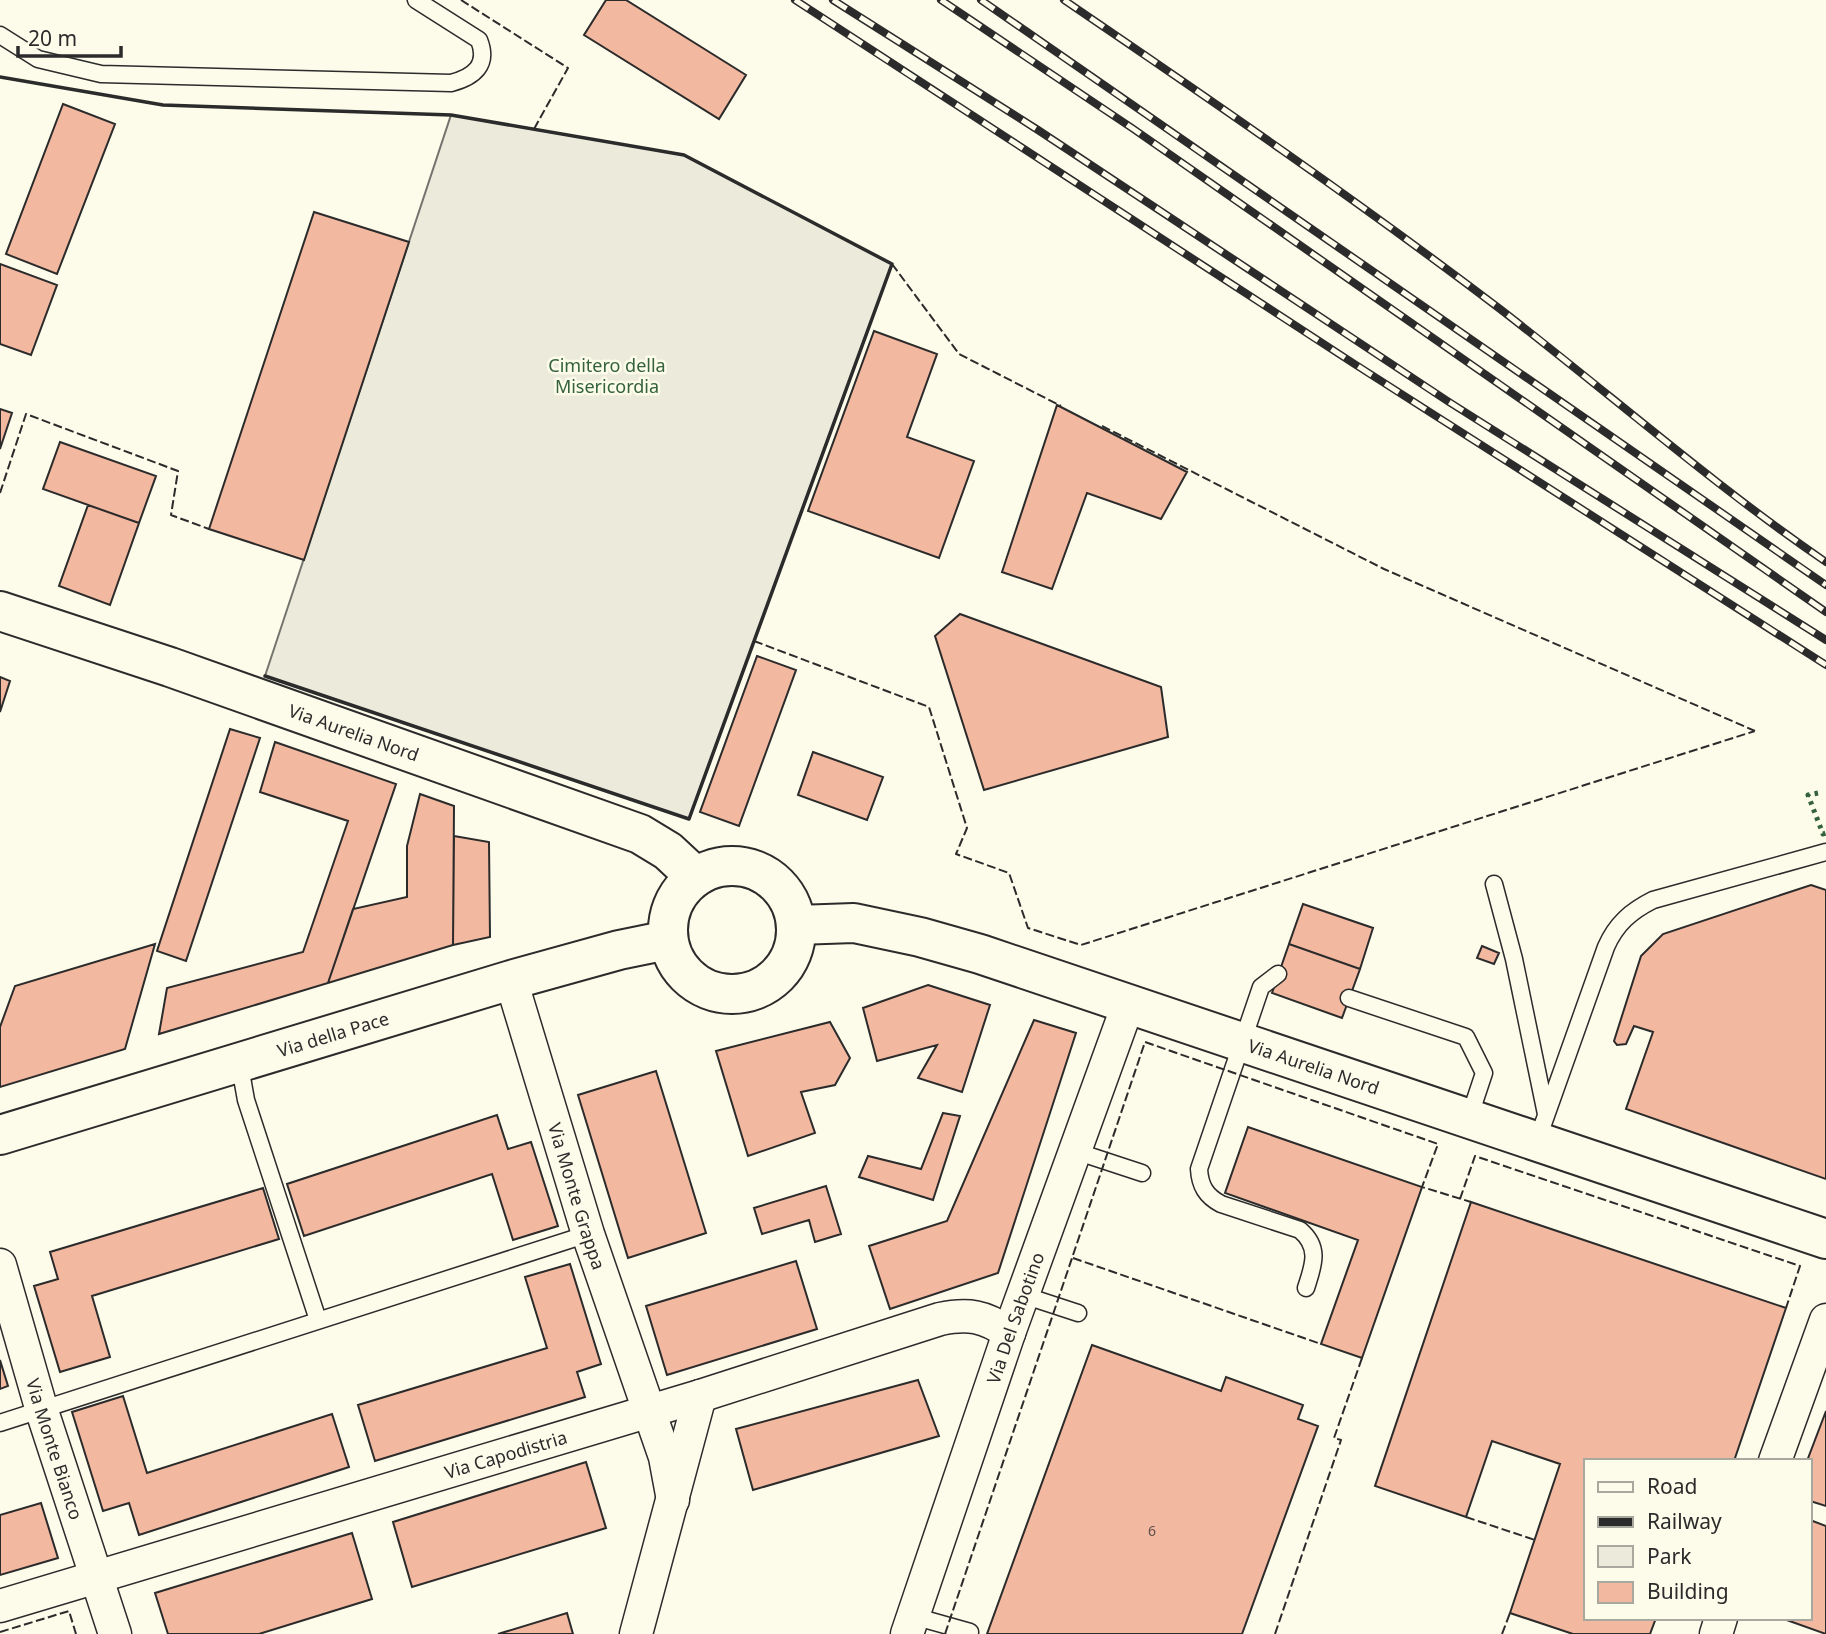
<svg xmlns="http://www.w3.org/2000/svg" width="1826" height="1634" font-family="'Noto Sans',sans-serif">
<rect width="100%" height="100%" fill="#fdfbea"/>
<!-- green -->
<path fill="#ecebdb" stroke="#74746e" stroke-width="2" d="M451 115 684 155 892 264 689 819 265 676Z"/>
<!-- building -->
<path fill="#f2b8a0" stroke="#2b2b2b" stroke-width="2" d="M606 0H626L746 75 719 119 584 35Z
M63 104 115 124 57 274 6 254Z
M314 212 409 242 304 560 209 529Z
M0 264 57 285 31 355 0 344Z
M874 331 937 354 907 437 974 461 939 558 808 511Z
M1057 405 1187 472 1161 519 1087 493 1052 589 1002 572Z
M0 409 12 413 0 449Z
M60 442 156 476 139 523 43 489Z
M88 505 139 523 110 605 59 586Z
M960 614 1161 687 1168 737 984 790 935 636Z
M757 656 796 670 739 826 700 812Z
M0 677 10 681 0 712Z
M230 729 260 738 186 961 157 951Z
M275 742 396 784 328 983 159 1034 167 988 303 952 348 821 260 792Z
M813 752 883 777 867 820 798 795Z
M420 794 454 806 453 945 328 983 353 909 407 897V846Z
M454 836 489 842 490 937 453 945Z
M1811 885 1826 890V1179L1626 1109 1653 1032 1634 1026 1626 1044 1617 1045 1614 1041 1641 956 1663 934Z
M1303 904 1373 928 1360 969 1289 944Z
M155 944 125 1049 0 1087V1027L15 986Z
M1289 944 1360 969 1342 1018 1272 993Z
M1482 946 1499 953 1494 964 1477 958Z
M928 985 990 1005 962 1092 918 1078 937 1045 877 1061 863 1008Z
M1034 1020 1076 1033 998 1273 890 1309 869 1246 947 1221Z
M830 1022 850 1058 835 1085 801 1092 815 1133 748 1156 716 1051Z
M656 1071 706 1233 628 1258 578 1095Z
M943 1113 960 1116 933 1200 859 1177 868 1156 921 1169Z
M497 1115 508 1149 531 1142 558 1226 513 1240 492 1174 304 1236 287 1184Z
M1248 1127 1422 1187 1362 1358 1321 1344 1358 1240 1225 1193Z
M826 1186 841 1234 815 1242 809 1220 762 1234 754 1208Z
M263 1188 279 1239 92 1296 110 1357 60 1372 34 1286 58 1279 50 1252Z
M1471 1202 1786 1308 1734 1461H1586V1618H1656L1650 1634H1573L1510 1613 1560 1464 1492 1441 1466 1517 1375 1486Z
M796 1261 817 1329 667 1375 646 1306Z
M570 1264 601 1364 577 1372 585 1397 375 1461 358 1405 547 1348 525 1277Z
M1092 1345 1221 1391 1226 1377 1303 1405 1298 1419 1318 1426 1242 1634H987Z
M0 1360 8 1386 0 1389Z
M918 1380 939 1436 753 1490 736 1429Z
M123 1396 147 1473 332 1414 349 1467 139 1535 129 1503 103 1511 72 1412Z
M1826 1411V1506L1810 1501V1461H1807Z
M586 1462 606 1528 412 1587 393 1522Z
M41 1503 58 1558 0 1575V1515Z
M1810 1520 1826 1526V1634L1781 1618H1810Z
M352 1533 372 1599 259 1634H168L155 1593Z
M567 1613 573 1634H498Z"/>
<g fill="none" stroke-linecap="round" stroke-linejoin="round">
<defs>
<path id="service" d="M0 35 38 59 101 74 451 83C474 77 489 65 479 40L416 0
M1494 884 1514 959 1546 1114
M1278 974 1261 987 1199 1169C1200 1186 1206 1196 1221 1204L1300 1230C1321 1248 1313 1266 1306 1288
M1349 998 1466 1037 1484 1073 1469 1118
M239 1061 246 1100 318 1320
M1537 1141 1606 947C1616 924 1631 911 1653 900L1826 852
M1075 1151 1142 1173
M1023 1295 1078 1313
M0 1423 588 1234
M913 1616 970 1632"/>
<g id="minor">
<path id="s1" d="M511 980 588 1234 665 1457 673 1500"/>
<path id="s2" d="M0 1265 42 1411 115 1634"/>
<path d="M1775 1461 1826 1320"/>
<path id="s3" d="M0 1606 700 1396 940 1319C968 1313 985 1316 1009 1333"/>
<path d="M636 1634 700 1396"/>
<path id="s4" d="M907 1634 1009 1333 1129 1002"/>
<path d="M1716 1634 1721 1618"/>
</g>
<g id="tertiary">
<path id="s5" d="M0 611 170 667 640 834 668 851 696 877"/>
</g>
<g id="secondary">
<circle cx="732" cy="930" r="64"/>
<path id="s6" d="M797 925 854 923 920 937 980 954 1826 1239"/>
<path id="s7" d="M0 1135 511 980 619 950 668 940"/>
</g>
</defs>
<!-- service casing -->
<use href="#service" stroke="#2b2b2b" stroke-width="19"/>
<!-- minor casing -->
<use href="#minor" stroke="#2b2b2b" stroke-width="35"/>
<!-- tertiary casing -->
<use href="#tertiary" stroke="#2b2b2b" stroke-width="42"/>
<!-- secondary casing -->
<use href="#secondary" stroke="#2b2b2b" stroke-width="42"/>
<!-- service -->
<use href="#service" stroke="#fdfbea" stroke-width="16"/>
<!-- minor -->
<use href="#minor" stroke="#fdfbea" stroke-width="32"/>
<!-- tertiary -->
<use href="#tertiary" stroke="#fdfbea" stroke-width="38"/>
<!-- secondary -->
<use href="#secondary" stroke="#fdfbea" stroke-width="38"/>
<defs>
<path id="rail" d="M795 0 1356 365 1826 665
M833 0 1038 130 1449 402 1826 640
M941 0 1132 128 1826 612
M981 0 1826 585
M1064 0C1211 100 1358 201 1500 309 1609 393 1712 484 1826 562"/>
</defs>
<!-- rail casing -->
<use href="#rail" stroke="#2b2b2b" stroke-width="8"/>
<!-- rail -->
<use href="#rail" stroke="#fdfbea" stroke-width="5" stroke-dasharray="16" stroke-linecap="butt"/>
<!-- hedge -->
<path stroke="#34623c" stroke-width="5" stroke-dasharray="3.5 5" stroke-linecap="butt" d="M1818 793 1808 795 1823 834 1826 833"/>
<!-- fence -->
<path stroke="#2b2b2b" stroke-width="2" stroke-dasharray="9 3.5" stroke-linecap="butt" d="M461 0 568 68 534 129
M892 264 959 354 1061 406
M1102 426 1384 569 1755 731
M0 493 26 414 178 471 171 515 209 529
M754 641 929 707 967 828 956 854 1009 873 1028 928 1081 945 1755 731
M1460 1199 1475 1156 1800 1266 1786 1308
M1073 1258 1321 1344
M1466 1517 1535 1540
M0 1632 69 1611 76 1634
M945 1634 1145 1042 1438 1144 1422 1187 1471 1202
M1275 1634 1341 1440 1334 1438 1362 1358
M1502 1634 1510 1613"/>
<!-- wall -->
<path stroke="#2b2b2b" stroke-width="3.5" d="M0 77 163 105 451 115 684 155 892 264 689 819 265 676"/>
</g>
<g text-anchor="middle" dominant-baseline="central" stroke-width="5" stroke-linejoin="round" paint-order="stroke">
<!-- number labels -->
<g font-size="14" fill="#5d4e48">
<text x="1152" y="1530">6</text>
</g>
<!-- park labels -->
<g font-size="18" fill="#34623c" stroke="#fdfbea">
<text x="607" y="365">Cimitero della<tspan x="607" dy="21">Misericordia</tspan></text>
</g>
<!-- street labels -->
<g font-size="18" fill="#2b2b2b" stroke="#fdfbea">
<text stroke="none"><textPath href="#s5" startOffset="374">Via Aurelia Nord</textPath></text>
<text stroke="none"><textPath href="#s7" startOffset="348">Via della Pace</textPath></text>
<text stroke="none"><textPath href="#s6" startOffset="539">Via Aurelia Nord</textPath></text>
<text stroke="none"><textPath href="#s1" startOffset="226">Via Monte Grappa</textPath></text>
<text stroke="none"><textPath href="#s4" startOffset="334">Via Del Sabotino</textPath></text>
<text stroke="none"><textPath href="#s2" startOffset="192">Via Monte Bianco</textPath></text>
<text stroke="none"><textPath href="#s3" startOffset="528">Via Capodistria</textPath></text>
</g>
</g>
<!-- legend -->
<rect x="1584" y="1459" width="228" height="161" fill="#fdfbea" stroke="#a9a89e" stroke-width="2"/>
<rect x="1598" y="1482" width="35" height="10" fill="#fdfbea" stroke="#a9a89e" stroke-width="2"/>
<text x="1647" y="1494" font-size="21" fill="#2b2b2b">Road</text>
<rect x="1598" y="1517" width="35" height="10" fill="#2b2b2b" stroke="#a9a89e" stroke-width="2"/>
<text x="1647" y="1529" font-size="21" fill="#2b2b2b">Railway</text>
<rect x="1598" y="1546" width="35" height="21" fill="#ecebdb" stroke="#a9a89e" stroke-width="2"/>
<text x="1647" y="1564" font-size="21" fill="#2b2b2b">Park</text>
<rect x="1598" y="1582" width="35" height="21" fill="#f2b8a0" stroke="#a9a89e" stroke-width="2"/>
<text x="1647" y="1599" font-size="21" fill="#2b2b2b">Building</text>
<!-- scale -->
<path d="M18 46v10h103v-10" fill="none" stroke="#2b2b2b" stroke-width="3.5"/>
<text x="28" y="46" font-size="21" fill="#2b2b2b" stroke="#fdfbea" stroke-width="5" paint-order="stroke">20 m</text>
</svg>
